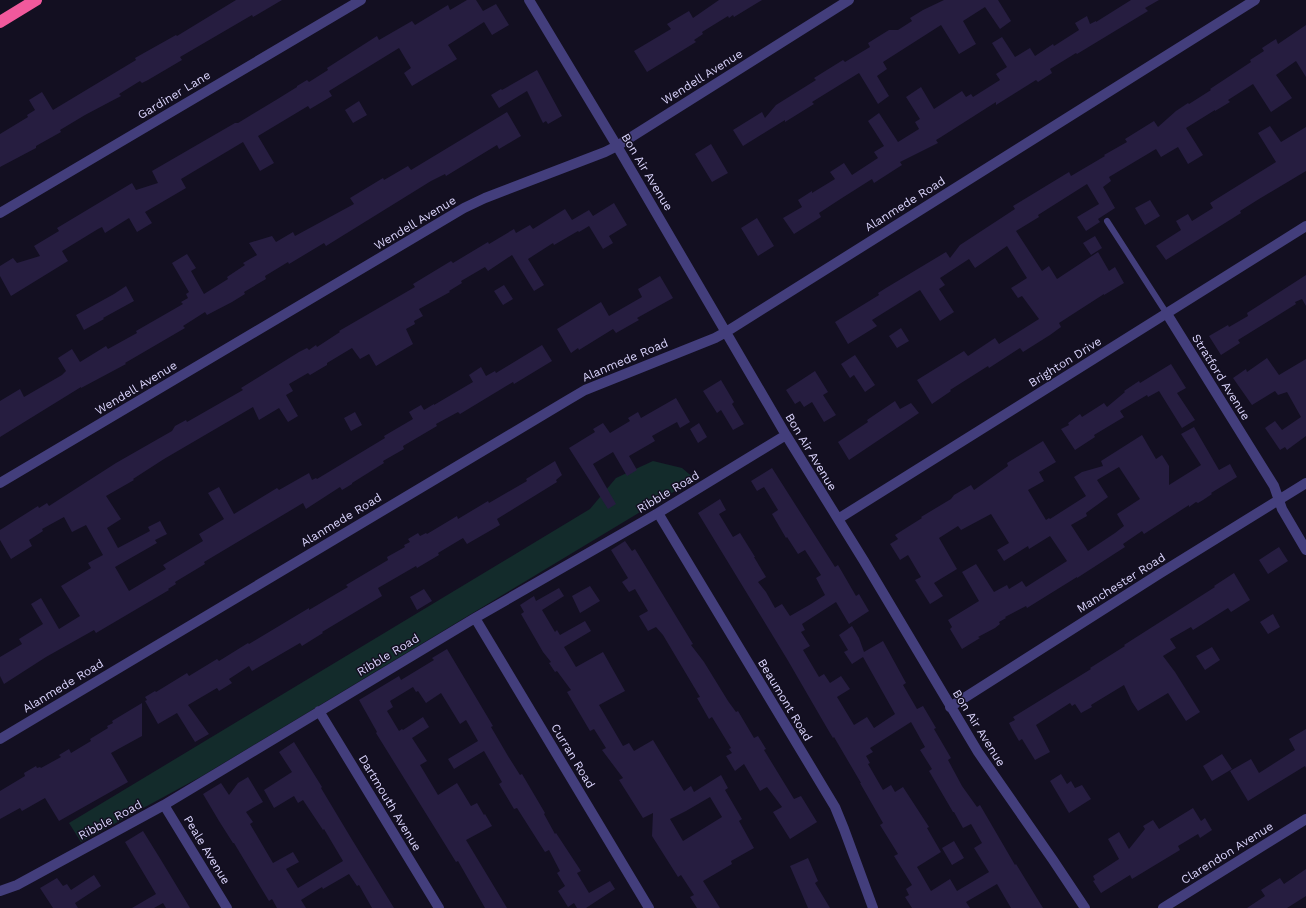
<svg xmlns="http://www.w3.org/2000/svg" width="1306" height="908" font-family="'Work Sans',sans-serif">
<rect width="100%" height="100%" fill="#130f21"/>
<!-- green -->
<path fill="#132b2b" d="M653 461 682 468 695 479 202 776 81 842 69 823 590 509 616 478Z"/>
<!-- building -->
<path fill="#261d40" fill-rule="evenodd" d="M236 0H282L253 17 252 15 180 57 182 60 148 80 142 83 140 81 119 94 121 96 85 115 60 130 61 132 36 146V148L0 167V134L28 117 27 115 35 110 29 100 42 92 53 110 136 60 135 58 176 35 177 36Z
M467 0H476L483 11 496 4 509 25 492 35 484 22 448 45 457 59 412 86 404 73 411 68 399 48 329 91 332 96 310 109 308 106 258 136 274 163 260 171 243 142 181 179 186 188 145 212 152 223 137 232 129 218 105 233 102 227 98 229 62 251 68 261 11 296 0 276V266L13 258 17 263 40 256 34 246 59 231 57 228 132 183 136 190 158 183 152 171 235 123H238L276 100 297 87V86L307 80 309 82 328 70 327 68 377 36 379 40 412 21 415 25 448 5 450 10Z
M719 0H762L734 17 733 15 729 18 728 16 702 32 703 34 694 40 696 42 647 72 634 51 671 29 667 24 689 11 693 18Z
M944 0H998L1011 21 1000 29 985 7 963 21 976 44 959 54 941 25 883 62 887 69 877 76 889 96 878 104 859 73 812 102 814 104 785 122V120L743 146 733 130 762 112 765 118 776 105 816 80 814 78 843 60 845 62 870 47 868 43 889 30H898L912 21 910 18 923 10Z
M1131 0H1159L1145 8 1148 11 1077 54 1076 53 1050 69 1052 73 1038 82 1036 80 996 105V102L941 137 936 140 938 143 900 162 902 165 874 183 872 179 842 198 819 213 821 217 794 234 783 218 802 207 798 200 812 191V193L835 179 830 172 844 163 852 175 878 158 874 152 884 146 868 121 879 113 898 142 919 129 915 122 920 119 906 97 921 87 934 109 962 91 966 97 971 94 973 97 1000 80 996 74 1007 67 992 43 1002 37 1015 57 1030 48 1035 56 1053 44 1054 46 1079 30 1075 23 1087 16 1090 24 1096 21V22Z
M1306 25V77L1296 61 1276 75 1292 98 1271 112 1253 84 1228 100 1230 102 1215 111V110L1186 128 1203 155 1188 164 1178 147 1161 157 1156 149 1109 177 1111 181 1103 187 1115 208 1098 219 1100 222 1086 231 1077 217 1099 204 1087 184 1038 215 1039 217 1016 231 1042 271 1049 266 1057 279 1098 252 1109 271 1115 267 1124 283 1104 295V294L1059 323 1061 327 1050 335 1023 352 1020 348 989 368 988 366 950 390 951 391 932 404 917 380 964 351 968 356 995 338 999 344 1039 319 1022 296 1018 298 1011 288 1027 278 1007 246 975 268 969 259 940 278 945 285 939 289 954 312 940 321 920 290 872 320 877 326 848 344 835 322 879 295 878 293 886 288 946 252 950 258 960 245 1015 209 1013 206 1069 172 1071 176 1105 156 1104 155 1127 142 1125 139 1154 121 1158 127 1176 111 1188 103 1189 104 1211 90 1210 89 1251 62 1250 60 1264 51 1262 48 1276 39 1278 44Z
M537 70 562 116 548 124 546 121 543 123 527 91 499 108 491 95 501 89 502 90Z
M359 101 367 115 353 123 345 110Z
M507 112 521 136 499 149 497 145 446 176 445 174 431 181 326 246 324 243 289 264 288 262 265 276 266 279 244 292 245 294 232 302 207 315 205 312 183 326 185 328 125 363 126 364 81 388V387L0 437V401L20 389 24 397 62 375 66 371 58 358 72 349 80 362 106 346 108 349 137 333 136 331 183 304 181 302 188 298 186 294 189 292 172 263 187 254 196 268 191 271 204 294 228 279 227 277 245 265 243 263 257 255 249 243 272 236 276 242 293 232 295 236 354 204 350 198 383 178 384 180 408 166 411 170Z
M1270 126 1281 142 1306 127V171L1259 199 1240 211 1241 213 1166 260 1156 246 1181 230 1176 221 1188 214 1192 221 1213 208 1210 203 1276 162 1258 133Z
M711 144 728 173 712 182 695 154Z
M1150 200 1160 216 1145 225 1135 208Z
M614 203 627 225 609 236 613 243 603 249 589 226 579 232 578 231 554 245 553 243 528 259 544 285 534 291 512 255 488 271 485 267 461 281 462 283 449 291 450 292 419 309 423 316 414 321 415 324 406 329 413 344 376 366 369 354 360 359 352 348 327 363V365L310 375 308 373 289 384 293 391 286 395 298 416 288 422 279 408 259 420 253 407 164 459 133 479 134 480 106 496 121 519 107 528 118 548 150 531 148 527 160 521 167 534 155 540 157 543 115 567 129 591 166 569 163 565 203 541 199 534 224 519 208 493 219 487 234 514 277 488 279 490 309 473 312 480 316 478 317 479 385 438 384 436 413 419 409 412 421 405 424 410 434 404V405L473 382 469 375 481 367 486 376 495 371 496 373 542 345 552 361 514 384 513 382 460 414 458 412 436 424 437 426 403 446 404 449 383 461 384 463 352 483V484L342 490 340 487 306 509 303 503 204 562 205 564 175 582 176 584 168 589 169 590 96 633 94 630 46 657 4 684 0 676V657L22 644 19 639 43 624 31 604 41 598 59 629 80 616 61 586 91 568 88 563 103 555 86 525 72 532 64 517 42 529 43 531 29 540 32 546 11 559 0 540V530L38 506 39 508 47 503 49 506 116 463 172 431 175 426 186 420 187 422 243 390 241 388 299 352 307 348 309 350 316 345 317 347 340 332 339 331 415 287 413 284 451 261 453 263 488 242 489 244 514 229 516 233 530 225 533 229 565 209 572 220 589 210 593 216Z
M757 218 774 246 758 256 741 228Z
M1095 236 1102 248 1091 255 1083 243Z
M1306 275V306L1302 299 1295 302 1296 304 1238 340 1240 343 1221 355 1209 336 1228 325 1229 327 1248 316 1247 313Z
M660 276 673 298 637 318 639 320 616 333 613 329 579 350 578 348 571 353 557 329 601 302 609 316 642 297 638 289Z
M504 285 513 299 503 305 494 291Z
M126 286 134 301 103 318 104 319 84 330 76 315 114 294Z
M901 328 909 341 897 348 889 336Z
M855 355 875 385 865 392 854 375 850 378 841 364Z
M1267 358 1279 375 1306 359V436L1287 450 1285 447 1280 450 1265 428 1275 421 1282 430 1301 417 1287 392 1278 395 1275 391 1252 405 1233 378 1246 369 1247 372Z
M1171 364 1186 388 1177 393 1195 420 1182 428 1159 391 1148 397 1147 395 1120 411 1124 417 1094 435 1095 437 1075 450 1061 429 1069 425 1068 423 1080 414 1082 417 1104 403 1107 407 1125 392 1124 391 1139 381 1140 383Z
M815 371 828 392 823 395 836 415 824 422 812 402 804 407 800 401 795 404 786 390Z
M721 380 734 402 732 404 744 424 733 430 721 410 717 413 703 391Z
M676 398 690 422 680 428 677 422 652 436 655 441 629 456 637 470 627 476 613 452 593 464 616 504 608 509 569 448 595 432 593 429 603 423 610 433 630 421 628 418 638 412 641 418Z
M895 401 900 409 911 403 919 413 849 460 838 442 868 422 867 420Z
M355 412 362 425 351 431 344 418Z
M699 423 707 437 698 443 690 429Z
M1194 427 1219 470 1230 464 1237 477 1211 493 1212 494 1203 500 1198 503 1196 502 1189 507V505L1144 534 1142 531 1123 544 1125 547 1077 578V577L1027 608 1026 606 1005 617 1006 618 999 622 1000 624 995 628 978 637 980 638 962 649 950 629 952 627 948 620 979 601 962 572 976 564 994 592 1007 585 1009 589 1022 581 1026 587 1067 561 1050 536 1029 549 1028 546 1004 561 997 550 1009 543 991 514 961 530 958 526 939 538 957 569 934 583 943 596 930 604 915 580 921 577 908 555 900 560 890 544 898 539 895 535 922 518 921 517 951 499 954 495 971 485 974 490 1008 466 1007 463 1043 441 1056 462 1039 472 1044 481 1028 490 1046 520 1049 518 1050 519 1086 496 1074 477 1082 472 1103 466 1101 461 1142 435 1156 459 1162 455 1169 466V485L1201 465 1181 434ZM1119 467 1140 499 1117 514 1124 526 1115 533 1088 551 1071 525 1087 516 1086 513 1108 497 1097 480Z
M555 461 562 475 556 480 557 482 497 519 500 525 467 544 463 538 438 553 439 555 417 568 416 566 378 588 382 596 322 632 323 633 318 636 302 646 300 643 252 671 249 666 229 679 232 683 219 691 217 688 188 705 209 734 195 742 177 713 158 724 145 701 147 700 145 697 155 691 156 692 187 673 189 676 217 659 219 661 248 643 249 644 309 608V610L336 594 348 587 346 585 388 560 387 557 405 547 404 545 410 542 408 539 418 533 420 536 426 533 427 534 457 516 458 519 488 501 489 503 527 481 526 479Z
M772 468 835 567 838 565 856 596 859 594 869 611 849 624 836 602 802 624 805 630 801 632 810 646 803 650 819 677 824 674 830 683 841 676 850 689 837 697 854 725 867 717 874 728 895 714 863 657 852 664 844 652 848 650 839 635 852 626 859 638 864 652 883 641 906 683 903 685 917 709 923 706 936 728 934 729 951 758 948 760 962 786 977 807 980 805 1015 865 1016 864 1043 908H1011L997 884 966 902 970 908H912L905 897 909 895 906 889 912 885 894 856 898 854 880 825 883 823 860 783H861L834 737 833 738 827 728 787 659 698 513 720 499 726 510 719 514 733 537 740 533 755 557H754L766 577 758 582 766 592 775 608 782 604 790 616 811 604 825 595 816 578 821 575 805 550 798 554 787 537 786 538 772 514 778 510 764 487 757 491 751 481ZM911 722 925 747 920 750 932 769 929 771 953 812H954L963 828 971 824 982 843 974 848 989 872 957 891 950 879 931 891 917 867 941 852 927 828 929 827 903 787 895 792 891 785 883 790 868 764 870 763 866 756 873 752 870 748Z
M625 541 632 551 635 549 693 644 691 645 704 662 728 701 736 712 738 711 754 738 758 736 766 749 764 750 794 799 801 796 817 822 790 839 773 812 782 807 767 787 760 791 744 764 735 771 726 756 732 753 729 749 731 748 712 717 709 719 697 698 700 697 663 635 656 627 648 631 639 616 648 611 635 589 629 592 622 582 628 578 611 550Z
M1279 547 1288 561 1268 574 1259 560Z
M1234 573 1250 600 1231 612 1228 608 1193 630 1191 627 1170 639 1176 648 1163 656 1175 672 1200 712 1186 721 1168 693 1138 711 1132 702 1124 685 1091 705 1092 707 1081 713 1075 704 1072 706 1070 703 1036 725 1050 752 1035 760 1022 739 1019 741 1012 729 1009 723 1015 720 1013 717 1091 669 1090 668 1125 646 1124 645 1215 587 1214 586Z
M590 586 600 601 580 613 572 596Z
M559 588 564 596 542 610 555 632 557 630 560 635 585 621 591 631 564 647 576 667 603 652 625 691 599 705 623 746 629 743 634 751 653 740 684 791 691 786 694 792 721 775 728 788 725 790 742 819 739 821 754 848 731 861 732 864 703 881 720 908H697L690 897 694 895 681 875 678 877 652 836 653 813 643 818 619 780 623 778 602 750 606 748 594 729 590 731 567 692 571 690 557 671 555 672 549 663 551 662 543 652 521 614 524 612 520 605 534 596 536 601ZM710 797 722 817 683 841 670 819 686 811Z
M424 589 432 601 417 610 410 597Z
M1273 614 1280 627 1268 634 1260 622Z
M1212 647 1220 660 1205 670 1196 656Z
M447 649 493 726 491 727 508 756 520 775 522 774 545 813 544 814 555 834 556 833 581 871 577 873 589 893 610 881 615 889 586 908H577L574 903 568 907 558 891 565 886 557 873 560 871 549 850 545 852 517 808 514 809 499 784 502 782 484 751 454 769 448 759 478 741 466 720 460 724 441 693 426 703 418 691 416 692 413 687 390 701 393 707 387 711 399 731 402 729 403 730 423 717 429 727 412 738 427 761 420 765 438 795 457 783 471 806 477 803 484 815 485 814 492 826 466 840 507 908H485L458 861 456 862 376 733 377 732 359 700 399 676 401 680 434 660 432 658Z
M142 703V736L111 753 128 782 59 821 45 798 22 811 20 808 0 819V791L25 776 24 773 36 766 37 768 40 767 41 768 61 757 59 755 69 749 71 753 91 741 90 739 108 728 107 726 113 723 112 721Z
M1306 729V768L1305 766 1248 801 1230 771 1251 759 1259 773 1295 750 1289 739Z
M294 742 322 787 321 788 351 838 394 908H372L359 885 357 886 349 874 323 889 322 887 301 900 306 908H277L272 899 269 901 234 843H233L219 821 203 794 221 783 229 795 238 783 248 777 263 802 246 812 253 822 250 824 273 863 293 852 299 862 286 869 298 888 343 861 324 829 323 830 303 800 298 803 294 796 274 808 264 790 292 772 279 752Z
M1222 754 1232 769 1212 781 1203 766Z
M1061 774 1067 784 1071 781 1075 788 1082 785 1091 799 1069 813 1050 781Z
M1193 808 1201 821 1205 818 1212 830 1200 838 1198 834 1178 846 1180 850 1132 879 1130 875 1101 893 1093 881 1095 880 1093 876 1119 859 1108 839 1119 832 1129 849 1145 829 1143 826 1153 820 1159 829Z
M143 831 161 860 190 908H166L163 903 154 908H132L156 894 125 842Z
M954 841 964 858 952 865 942 848Z
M808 858 818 881 815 883 830 908H808L790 866Z
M1306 869V896L1287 908H1247L1265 896 1261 890 1280 878 1284 884Z
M94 875 101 886 75 903 78 908H53L40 888 57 878 63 886 67 884 71 890Z"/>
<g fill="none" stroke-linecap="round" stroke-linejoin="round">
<!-- service -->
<path stroke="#433e7c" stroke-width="6" d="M1107 221 1167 314"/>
<!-- minor -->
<path stroke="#433e7c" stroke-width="10" d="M529 0 617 146 786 435 864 561 978 752 1053 860 1085 908
M0 213 361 0
M1167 314 1274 486 1282 509 1306 550
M0 483 464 208 485 198 605 152 617 146 849 0
M658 513 835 807 844 829 873 908
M838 519 1306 226
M475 618 649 908
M950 707 1159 574 1306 483
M319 711 439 908
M0 739 568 400 585 390 715 338 726 332 1255 0
M164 805 227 908
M0 891 17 885 164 805 475 618 658 513 786 435
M1163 908 1306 819"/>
<!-- motorway -->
<path stroke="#f1599c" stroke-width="12" d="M0 22 36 0"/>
</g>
<g text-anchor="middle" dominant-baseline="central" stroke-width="3" stroke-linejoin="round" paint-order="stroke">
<!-- street labels -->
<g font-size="12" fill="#d9d3fb" stroke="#130f21">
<text transform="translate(702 77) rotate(-32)">Wendell Avenue</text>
<text transform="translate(174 95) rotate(-31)">Gardiner Lane</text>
<text transform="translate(647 172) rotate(59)">Bon Air Avenue</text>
<text transform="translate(905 204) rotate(-32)">Alanmede Road</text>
<text transform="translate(415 223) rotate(-31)">Wendell Avenue</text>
<text transform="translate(625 360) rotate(-23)">Alanmede Road</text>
<text transform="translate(1065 362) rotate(-32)">Brighton Drive</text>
<text transform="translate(1221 377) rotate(58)">Stratford Avenue</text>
<text transform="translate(136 388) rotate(-31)">Wendell Avenue</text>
<text transform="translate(811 452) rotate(59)">Bon Air Avenue</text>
<text transform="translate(668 492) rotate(-31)">Ribble Road</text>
<text transform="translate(341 520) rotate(-31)">Alanmede Road</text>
<text transform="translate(1121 583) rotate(-32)">Manchester Road</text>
<text transform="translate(388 655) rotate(-31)">Ribble Road</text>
<text transform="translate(63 686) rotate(-31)">Alanmede Road</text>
<text transform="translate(785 700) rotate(59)">Beaumont Road</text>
<text transform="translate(979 728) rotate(58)">Bon Air Avenue</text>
<text transform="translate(573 756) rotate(59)">Curran Road</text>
<text transform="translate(390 803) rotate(59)">Dartmouth Avenue</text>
<text transform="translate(110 820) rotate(-28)">Ribble Road</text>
<text transform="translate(207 850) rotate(59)">Peale Avenue</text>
<text transform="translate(1227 853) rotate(-32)">Clarendon Avenue</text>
</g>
</g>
</svg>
